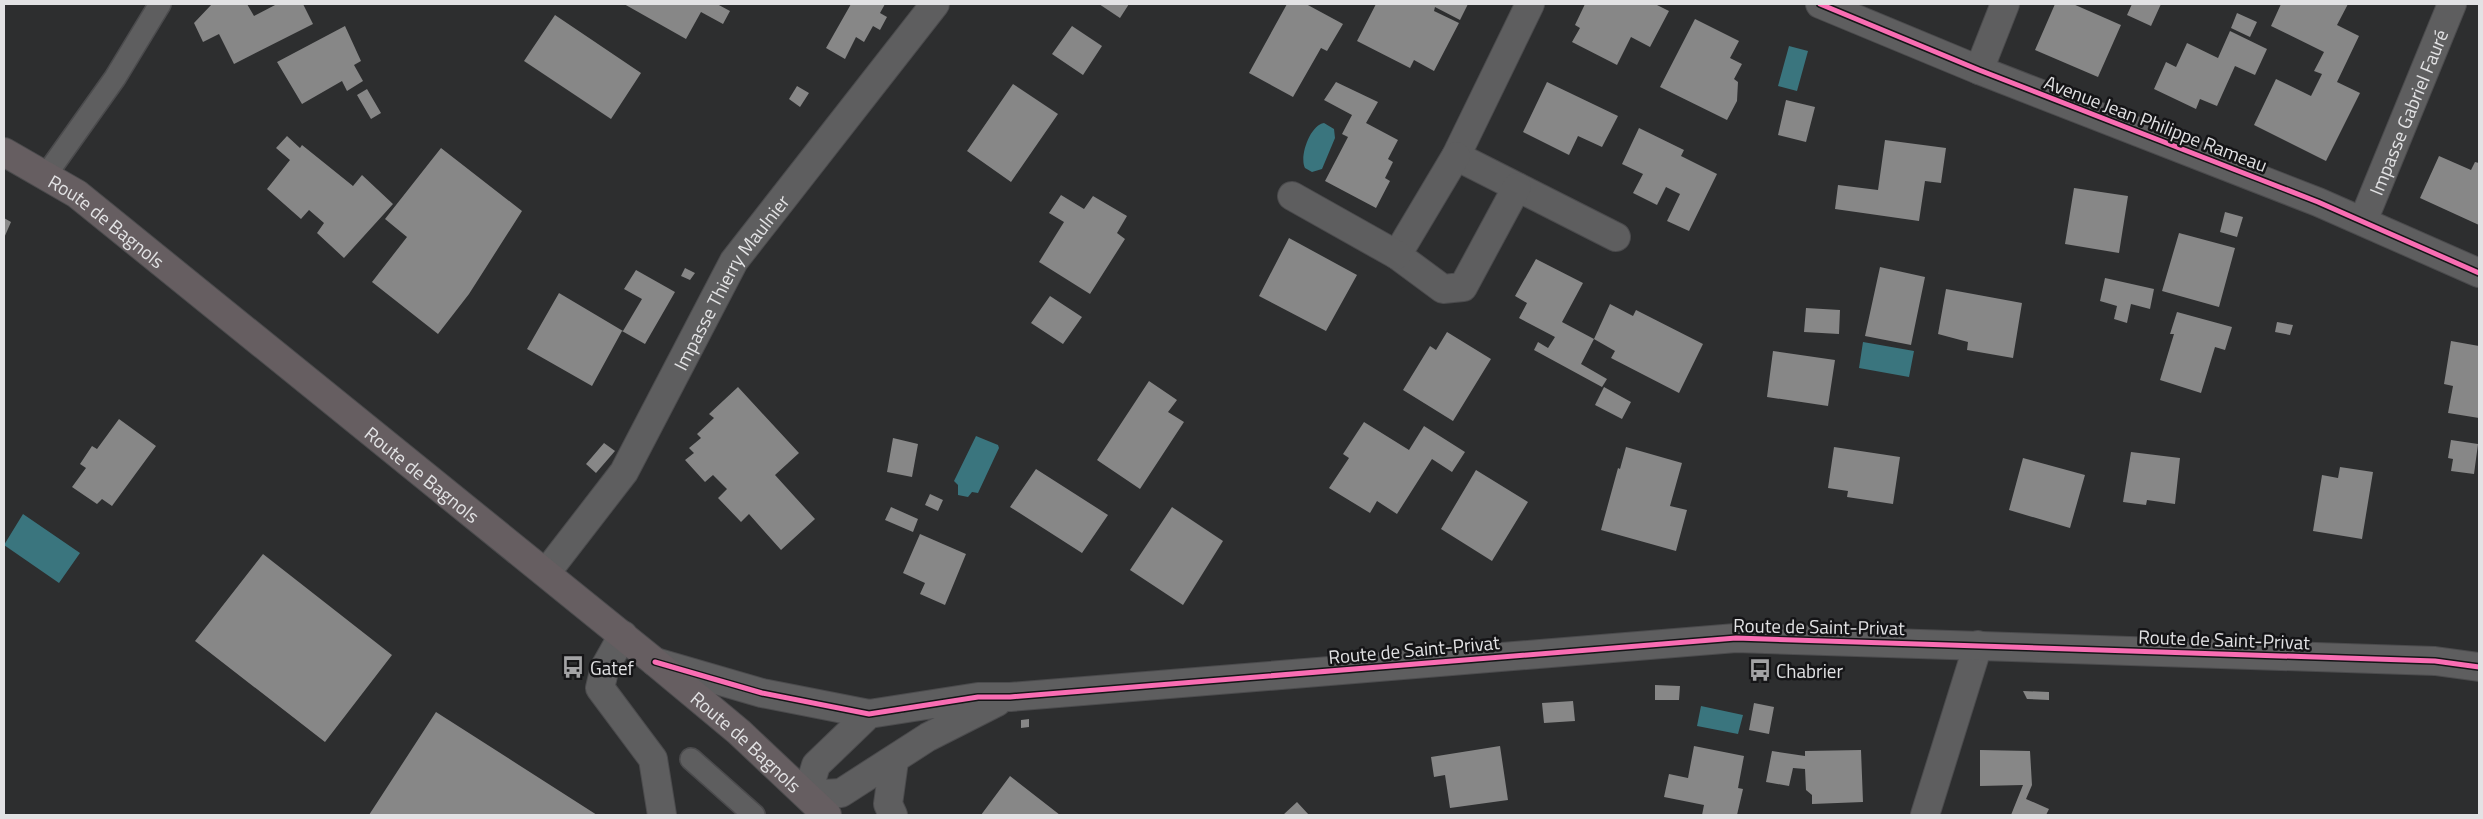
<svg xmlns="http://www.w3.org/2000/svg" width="2483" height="819" font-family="'Titillium Web',sans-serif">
<rect width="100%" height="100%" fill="#2d2e2f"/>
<!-- water -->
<path fill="#3a757e" d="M1789 46 1808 51 1797 91 1778 86Z
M1324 123 1334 129 1335 138 1322 169 1312 172 1305 168C1299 157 1310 125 1324 123Z
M1863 342 1914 351 1909 377 1859 368Z
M976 436 998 445 999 448 978 493 972 492 968 497 958 495V485L954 481Z
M23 514 80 553 59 583 4 545Z
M1701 706 1743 715 1738 734 1697 726Z"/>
<!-- building -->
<path fill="#878787" d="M212 4H247L254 16 277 4H303L313 24 234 64 219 34 203 42 194 23Z
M624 4H717L730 11 723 24 701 12 686 39Z
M851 4H885L880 13 887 17 880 30 873 26 864 42 856 37 845 59 826 48Z
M1099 4H1129L1120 18Z
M1287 4H1306L1343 24 1327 51 1321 48 1293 97 1249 73Z
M1376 4H1468L1460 20 1435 7 1434 11 1459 23 1434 71 1414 60 1410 68 1357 41Z
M1585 4H1655L1669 11 1650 47 1631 37 1617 65 1572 42 1580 28 1575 25Z
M2055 4H2073L2121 25 2098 77 2035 50Z
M2132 4H2161L2151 26 2127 15Z
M2281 4H2348L2337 25 2359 36 2337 82 2360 93 2326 161 2254 125 2276 79 2311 96 2322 74 2314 71 2324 52 2271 26Z
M2237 13 2257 22 2250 37 2231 28Z
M555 15 641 73 611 119 524 61Z
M1695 19 1739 41 1730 58 1742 64 1734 79 1738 82 1737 101 1727 120 1660 87Z
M345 26 361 61 354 65 363 81 347 91 342 81 302 104 277 62Z
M1072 26 1102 46 1083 75 1052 54Z
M2230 31 2267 49 2255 75 2235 66 2217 106 2200 99 2196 109 2154 89 2166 62 2176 67 2187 43 2218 58Z
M1336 82 1378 102 1366 123 1398 140 1388 159 1393 162 1385 178 1390 181 1376 208 1325 181 1348 137 1342 134 1352 115 1324 100Z
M1547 82 1618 116 1602 147 1578 136 1569 155 1523 132Z
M1013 84 1058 114 1011 182 967 151Z
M797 86 809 93 800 107 789 99Z
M367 89 381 113 371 119 357 95Z
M1786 100 1815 107 1806 142 1778 135Z
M1639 128 1684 150 1681 156 1717 174 1689 231 1667 221 1680 194 1666 187 1657 205 1633 193 1643 174 1622 164Z
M287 136 300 148 302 145 353 186 362 175 393 204 344 258 317 233 324 223 309 210 301 219 267 189 290 160 276 148Z
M1885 140 1946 148 1941 183 1925 181 1919 221 1835 209 1838 185 1878 190Z
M441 148 522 211 469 294 438 334 372 282 407 237 385 219Z
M2439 156 2471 170 2475 162 2479 163V225L2420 198Z
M2074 188 2128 196 2119 253 2065 244Z
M1061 195 1084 209 1093 196 1127 216 1117 233 1125 239 1090 294 1039 262 1064 222 1049 213Z
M2225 212 2243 217 2237 237 2220 232Z
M4 218 11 222 4 238Z
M2179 233 2235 248 2219 307 2162 291Z
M1289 238 1357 275 1326 331 1259 296Z
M1536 259 1583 283 1562 322 1594 339 1581 364 1607 379 1602 387 1534 350 1538 342 1548 348 1555 337 1519 318 1527 303 1515 296Z
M1880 267 1925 277 1911 345 1865 336Z
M685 268 695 273 690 280 681 276Z
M636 270 675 292 645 344 622 331 592 386 527 349 559 293 623 331 642 299 624 289Z
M2105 278 2154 289 2150 309 2131 304 2127 323 2114 319 2117 306 2100 301Z
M1946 289 2022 303 2013 358 1967 350 1968 342 1938 334Z
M1050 296 1082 317 1063 344 1031 323Z
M1610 304 1633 316 1636 310 1703 344 1679 393 1611 358 1615 351 1594 339Z
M1806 308 1840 310 1839 334 1804 332Z
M2177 312 2232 327 2225 350 2215 347 2201 393 2160 380 2174 334H2170Z
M2277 322 2293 325 2290 335 2275 332Z
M1447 332 1491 359 1453 421 1403 390 1430 346 1436 350Z
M2451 341 2479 346V418L2448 413 2453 386 2444 384Z
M1773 351 1835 360 1828 406 1767 397Z
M1149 381 1177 400 1168 412 1184 422 1140 489 1097 460Z
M738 387 799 453 775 475 815 519 781 550 749 514 741 522 718 498 727 489 713 475 705 482 685 460 694 453 689 448 701 438 697 434 714 418 709 414Z
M1604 387 1631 402 1622 419 1595 405Z
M119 419 156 446 112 506 102 499 97 504 72 487 86 468 80 464 92 446 97 449Z
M1364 422 1409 450 1424 426 1465 452 1452 472 1432 459 1397 514 1377 501 1370 513 1329 488 1349 458 1343 454Z
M893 438 918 444 912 477 887 472Z
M2451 440 2478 444 2474 474 2451 471 2453 459 2448 458Z
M604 443 615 451 596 473 586 464Z
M1626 447 1682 463 1670 506 1687 510 1676 551 1601 530 1618 468 1620 469Z
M1834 447 1900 457 1893 504 1847 497 1848 491 1828 488Z
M2131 452 2180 458 2175 504 2147 500 2146 505 2123 502Z
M2023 458 2085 475 2070 528 2009 510Z
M2340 467 2373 472 2362 539 2313 531 2322 475 2338 478Z
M1036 469 1108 515 1082 553 1010 507Z
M1476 470 1528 502 1492 561 1441 529Z
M930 494 943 500 938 511 925 505Z
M891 507 918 519 913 532 885 520Z
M1172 507 1223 541 1183 605 1130 570Z
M920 534 966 554 945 605 920 594 925 583 903 573Z
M263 554 392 655 325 742 195 641Z
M1655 685 1680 686 1679 700H1655Z
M2023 691 2049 692V700L2027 699Z
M1573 701 1575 721 1544 723 1542 703Z
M1754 703 1774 707 1769 734 1749 730Z
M436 712 597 815H369Z
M1029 719V727L1021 728V720Z
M1500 746 1508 800 1450 808 1445 775 1434 777 1431 757Z
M1694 746 1744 756 1738 788 1743 789 1737 815H1702L1704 805 1664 797 1669 774 1688 778Z
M1861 750 1863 802 1812 804V795L1806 790 1805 769 1793 768 1789 786 1766 782 1772 751 1805 756V751Z
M1980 750 2030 751 2032 785 2026 799 2049 809 2046 815H2011L2023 785 1980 786Z
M1010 776 1060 815H981Z
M1297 802 1309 815H1283Z"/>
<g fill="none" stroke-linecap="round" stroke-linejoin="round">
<defs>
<path id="service" d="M46 175 115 78 160 4
M691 759 754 815"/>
<g id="minor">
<path d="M1530 4 1456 156 1616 237"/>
<path d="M1820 4 1979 70 2318 202 2479 273"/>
<path d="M1979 70 2005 4"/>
<path d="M1456 156 1397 255 1443 289 1463 287 1517 187"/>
<path d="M1292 196 1397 255"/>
<path id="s1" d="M2363 221 2452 4"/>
<path id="s2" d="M546 573 624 472 734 261 935 4"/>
<path d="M623 635 605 667 600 688 653 759 662 815"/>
<path d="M1925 815 1978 645"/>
</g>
<path id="tertiary" d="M655 662 762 693 869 714 978 697H1010L1736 638 2435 661 2479 667
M869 714 816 765 807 795 841 793 928 737 997 702
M893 815 888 804 894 761"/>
<g id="primary">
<path id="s3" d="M4 152 77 194 655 662 739 732 827 815"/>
</g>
</defs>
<!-- service casing -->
<use href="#service" stroke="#4b4b4d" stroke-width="24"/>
<!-- minor casing -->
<use href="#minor" stroke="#4b4b4d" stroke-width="30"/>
<!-- tertiary casing -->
<use href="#tertiary" stroke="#4b4b4d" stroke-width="30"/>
<!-- primary casing -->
<use href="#primary" stroke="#4b4b4d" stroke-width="30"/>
<!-- service -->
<use href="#service" stroke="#5e5e5f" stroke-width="21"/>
<!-- minor -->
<use href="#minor" stroke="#5e5e5f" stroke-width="28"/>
<!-- tertiary -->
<use href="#tertiary" stroke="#5e5e5f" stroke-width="28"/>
<!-- primary -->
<use href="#primary" stroke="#665e61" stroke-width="28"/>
<defs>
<path id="cycleway" d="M1820 4 1979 70 2318 202 2479 273
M655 662 762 693 869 714 978 697H1010L1736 638 2435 661 2479 667"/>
</defs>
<!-- cycleway casing -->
<use href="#cycleway" stroke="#151517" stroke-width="8"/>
<!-- cycleway -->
<use href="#cycleway" stroke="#f96db3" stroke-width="5"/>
</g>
<!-- icons -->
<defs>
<symbol id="bus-bare" viewBox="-9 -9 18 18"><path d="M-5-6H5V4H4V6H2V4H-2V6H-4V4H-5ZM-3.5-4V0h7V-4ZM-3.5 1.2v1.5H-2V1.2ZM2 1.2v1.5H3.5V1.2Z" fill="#a3a3a5" stroke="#151517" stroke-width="2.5" paint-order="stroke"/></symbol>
</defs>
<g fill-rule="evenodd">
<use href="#bus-bare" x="557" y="651" width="32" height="32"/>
<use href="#bus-bare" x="1744" y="654" width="32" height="32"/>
</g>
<g text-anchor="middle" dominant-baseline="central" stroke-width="5" stroke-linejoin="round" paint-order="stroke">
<!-- street labels -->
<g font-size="19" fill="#e2e2e4" stroke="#151517">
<text stroke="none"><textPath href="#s1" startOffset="118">Impasse Gabriel Fauré</textPath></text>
<text transform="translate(2156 123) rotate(21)">Avenue Jean Philippe Rameau</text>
<text stroke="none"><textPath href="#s3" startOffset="124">Route de Bagnols</textPath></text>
<text stroke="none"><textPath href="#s2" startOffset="346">Impasse Thierry Maulnier</textPath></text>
<text stroke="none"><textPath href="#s3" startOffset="529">Route de Bagnols</textPath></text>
<text transform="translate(1819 626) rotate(1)">Route de Saint-Privat</text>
<text transform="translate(2224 639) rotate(2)">Route de Saint-Privat</text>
<text transform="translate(1414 649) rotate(-5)">Route de Saint-Privat</text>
<text stroke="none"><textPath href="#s3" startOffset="949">Route de Bagnols</textPath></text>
</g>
<!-- poi labels -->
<g font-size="19" fill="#e2e2e4" stroke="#151517" text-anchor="start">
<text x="590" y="667">Gatef</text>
<text x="1776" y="670">Chabrier</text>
</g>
</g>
<!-- border -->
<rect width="2483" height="819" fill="none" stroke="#e2e2e4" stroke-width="10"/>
</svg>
